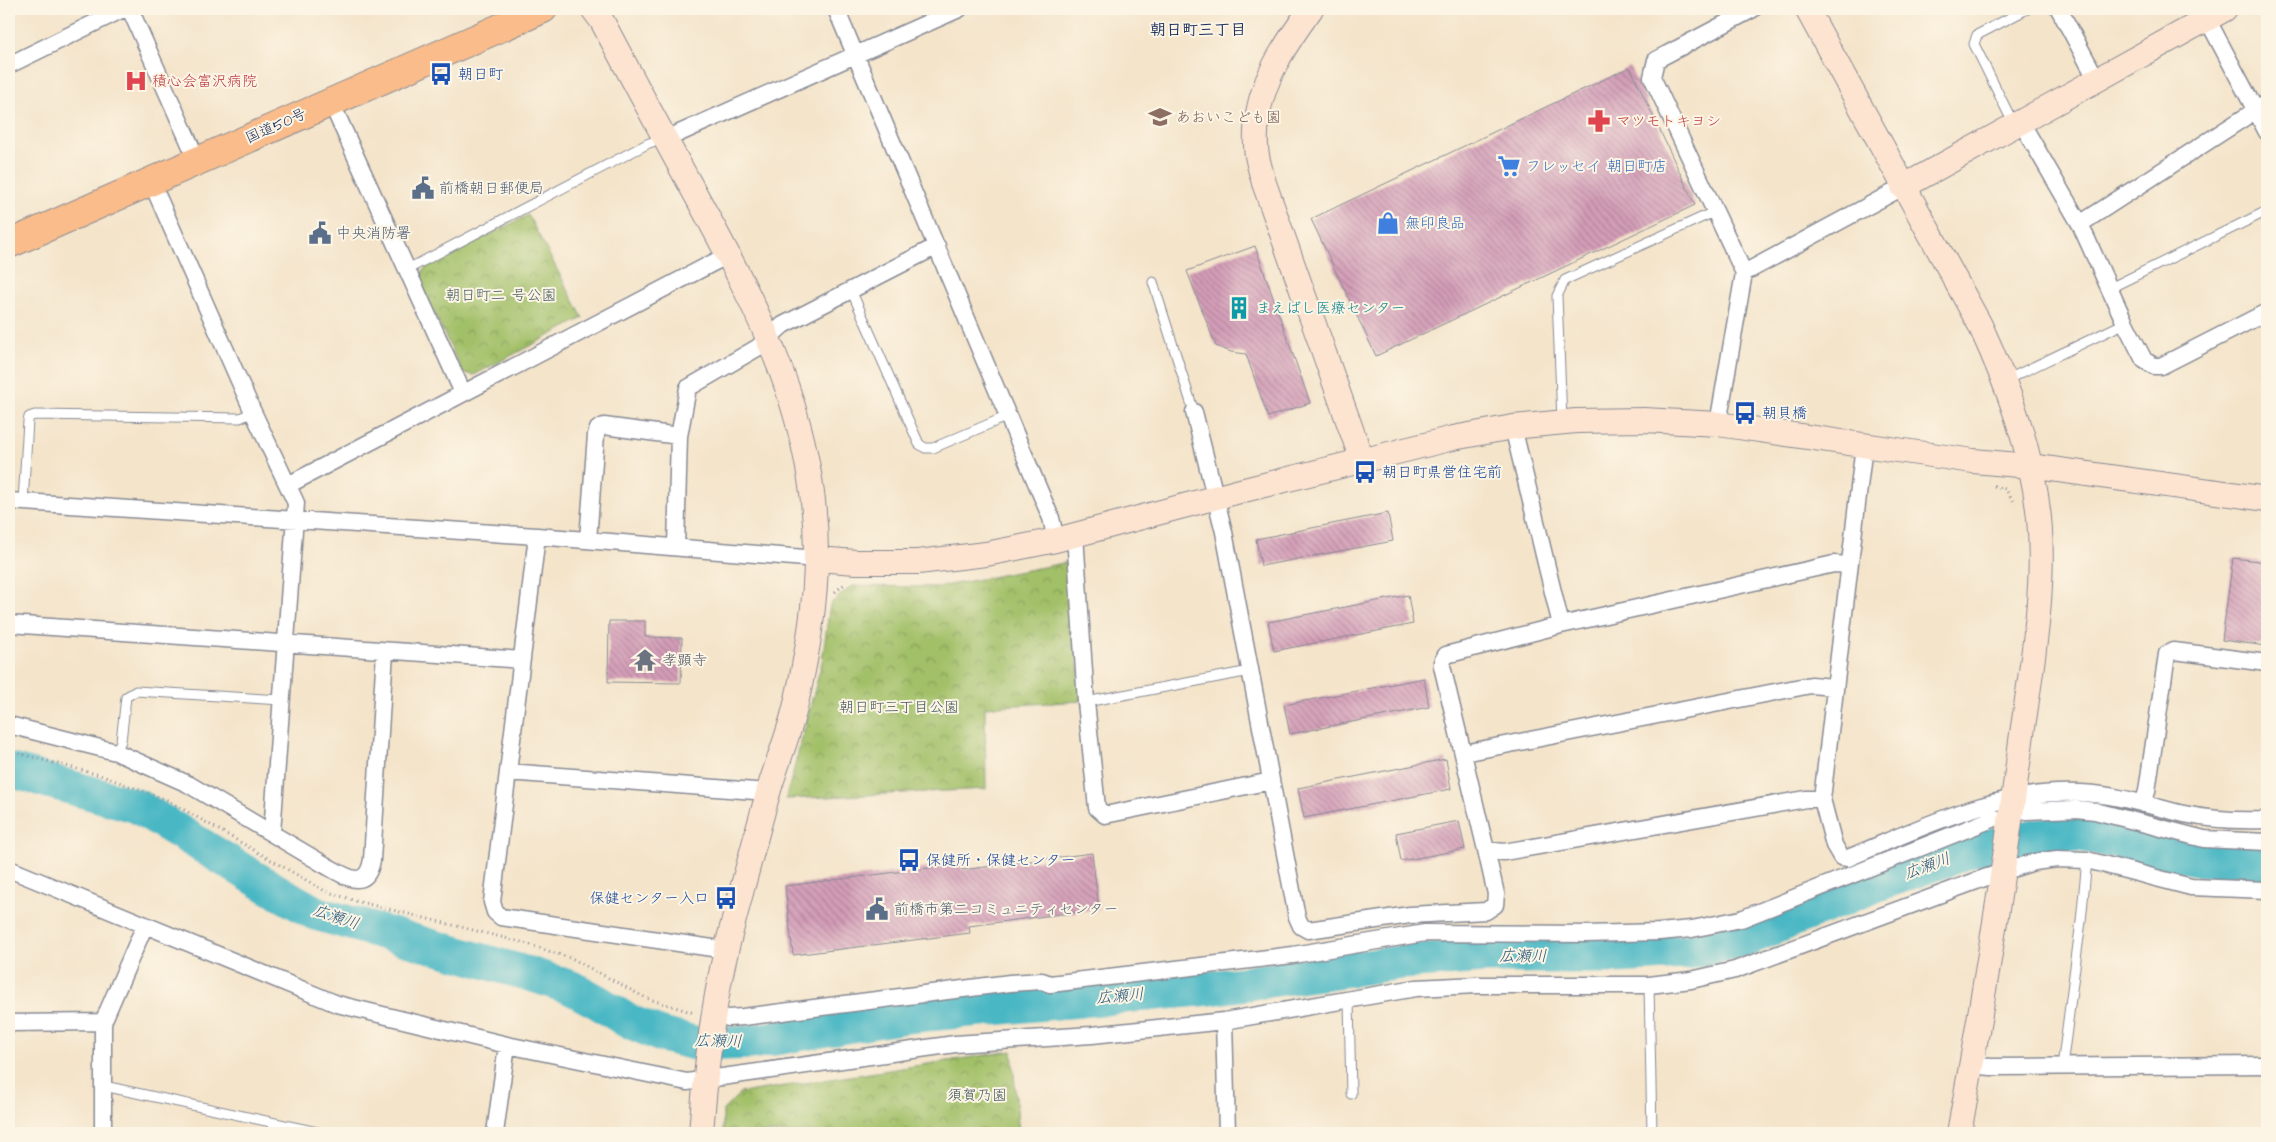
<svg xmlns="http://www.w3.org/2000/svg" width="2276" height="1142" font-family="'Architects Daughter','Klee One',sans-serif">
<defs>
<pattern id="park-crowns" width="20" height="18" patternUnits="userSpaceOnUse" patternTransform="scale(1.25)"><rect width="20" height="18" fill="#a2c068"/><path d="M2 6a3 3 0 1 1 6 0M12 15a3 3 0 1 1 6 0" fill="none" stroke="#839c59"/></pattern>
<pattern id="building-back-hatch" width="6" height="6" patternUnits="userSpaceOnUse" patternTransform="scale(1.25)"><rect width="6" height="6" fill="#d49db7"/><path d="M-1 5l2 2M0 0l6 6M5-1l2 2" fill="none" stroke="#ab8098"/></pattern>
</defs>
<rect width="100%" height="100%" fill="#fcf5e5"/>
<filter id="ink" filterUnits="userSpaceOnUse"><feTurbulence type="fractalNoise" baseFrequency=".02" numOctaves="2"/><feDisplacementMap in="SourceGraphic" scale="10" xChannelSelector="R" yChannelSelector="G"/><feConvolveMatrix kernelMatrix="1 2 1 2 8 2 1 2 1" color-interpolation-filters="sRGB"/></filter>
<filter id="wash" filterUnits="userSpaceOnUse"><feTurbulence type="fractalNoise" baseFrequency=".0096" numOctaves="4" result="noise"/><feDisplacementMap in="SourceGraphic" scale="20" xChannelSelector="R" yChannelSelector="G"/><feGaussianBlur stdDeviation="1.12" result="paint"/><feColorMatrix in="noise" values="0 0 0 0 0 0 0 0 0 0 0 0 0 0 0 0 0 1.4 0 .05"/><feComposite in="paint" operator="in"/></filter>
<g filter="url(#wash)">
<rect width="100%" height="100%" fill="#f4e4ca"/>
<!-- park -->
<path fill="url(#park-crowns)" stroke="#5e7863" d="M528 215 583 318 474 375 463 373 418 280 425 268Z
M1069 562 1081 701 985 707 986 789 786 799 822 662 830 604 852 586 939 587Z
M1012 1051 1019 1133H723V1110L740 1093Z"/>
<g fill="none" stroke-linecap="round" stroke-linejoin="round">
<!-- river -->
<path stroke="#4ab7c4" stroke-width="35" d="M9 770 137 806 268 886 315 913 536 976 572 988 598 1002 626 1020 661 1035 699 1044 751 1042 906 1016 1211 988 1403 962 1486 956H1618L1686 952 1744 940 1878 884 1978 848 2041 835 2080 834 2201 859 2267 863"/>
</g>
<g id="blocks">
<!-- building -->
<path fill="url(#building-back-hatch)" d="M1630 67 1695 205 1376 356 1311 219Z
M1255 246 1310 403 1268 417 1246 354 1231 352 1216 346 1187 271Z
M1388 513 1393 541 1261 566 1256 539Z
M2233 558 2267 562V646L2222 640Z
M1408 595 1413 624 1274 651 1268 622Z
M609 621H645V637L682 638 681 683 608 682Z
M1424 678 1429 707 1290 734 1284 705Z
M1446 759 1451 789 1304 818 1298 788Z
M1459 821 1465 849 1401 861 1396 833Z
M1092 853 1099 909 969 926 970 933 793 955 785 886 961 864 962 870Z"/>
</g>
</g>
<g filter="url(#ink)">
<use href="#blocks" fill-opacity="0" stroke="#888a94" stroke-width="1"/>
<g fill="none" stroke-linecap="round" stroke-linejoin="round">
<defs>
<path id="lane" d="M2014 125 1974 44 1977 35 2027 9
M406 270 649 143 664 139
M1153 282 1194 412
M2110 288 2267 211
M851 290 919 444 925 448H933L1008 416
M2004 381 2125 323
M1562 421 1557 296 1565 280 1716 211
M23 502 28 421 29 417 35 415 240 418 253 412
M1086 702 1250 671
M116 752 121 741 126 697 136 691 281 700
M1649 985 1652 1133
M1349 1000 1351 1094
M2062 1067 2081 921 2087 860
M104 1086 322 1133"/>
<path id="street" d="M130 9 197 160
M836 9 1051 518 1056 540
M2059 9 2097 80
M2203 11 2267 132
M9 65 123 9
M331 102 463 393
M2021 122 2080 224 2125 323 2144 360 2154 366H2161L2267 312
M666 139 959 9
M151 181 253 412 296 503 272 833
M2080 224 2267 103
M1744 273 1652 77 1656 60 1753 9
M1194 412 1224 532 1297 917 1301 926 1308 930 1410 915 1486 911 1495 905 1496 894 1486 850 1442 666V662L1446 655 1561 625 1834 564 1849 565
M1718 424 1744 273 1903 187
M1513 427 1561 625
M1864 445 1822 799 1834 845 1841 857 1848 858C1923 827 1997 789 2080 793 2115 794 2150 806 2184 814 2212 820 2239 821 2267 820
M288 485 728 255
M9 501 537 536
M1075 535 1086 702 1097 808 1105 815 1271 781
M588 540 596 435 598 429 604 426 679 436
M676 547 679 436 688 388 757 348 783 325 937 246
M9 624 522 660
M9 725 116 752 188 784 325 865C344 875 366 893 372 860L385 652
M1464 753 1811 685 1834 687
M508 772 768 792
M2143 804 2147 791 2167 654 2173 651 2182 652 2267 663
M2026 811 2076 809 2095 811 2204 839 2267 842
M1486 850 1504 852 1806 799H1822
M9 869 337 1004 507 1045 687 1082 955 1044 1092 1035 1224 1021 1416 988 1477 985H1649L1691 980 1735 970 1987 877 2034 862 2057 859 2087 860 2191 887 2267 890
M726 950 501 917 495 912 492 902 537 536 817 559
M728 1018 743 1017 1010 983 1042 981 1050 984 1293 955 1425 933 1586 934 1659 932 1692 929 1741 919 1995 818
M1224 1021 1227 1133
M9 1023 103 1022
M1971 1065 1991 1067 2267 1065
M103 1133V1022L145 925
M495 1133 507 1045"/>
<path id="secondary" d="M593 9 602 21C633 80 665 139 697 197 760 313 817 421 816 557 816 606 806 661 795 708 788 737 776 765 768 793 754 844 740 895 727 947 712 1008 706 1070 701 1133
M1311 9C1281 50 1253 92 1256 146 1256 158 1261 171 1264 183L1362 460
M1807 9 1980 325C2008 386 2032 450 2039 518 2046 589 2031 670 2021 741 2004 872 1983 1003 1959 1133
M1903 187 2225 9
M817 559 856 562H918L986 554 1056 540 1240 491 1453 438 1513 427 1576 421 1644 420 1718 424 1973 461 2030 466 2267 499"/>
<path id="highway" d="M9 244 543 9"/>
</defs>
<!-- lane casing -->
<use href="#lane" stroke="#888a94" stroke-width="11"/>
<!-- street casing -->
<use href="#street" stroke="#888a94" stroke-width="19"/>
<!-- secondary casing -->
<use href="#secondary" stroke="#888a94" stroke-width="26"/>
<!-- highway casing -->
<use href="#highway" stroke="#888a94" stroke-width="30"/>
<!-- path -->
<path stroke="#888a94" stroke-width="3" stroke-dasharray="1 4" stroke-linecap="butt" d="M1994 486 2005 489 2014 501
M835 592 846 583
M9 751 100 775 167 800 325 891 356 901 521 942 573 959 646 998 694 1013"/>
<!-- lane -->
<use href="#lane" stroke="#fff" stroke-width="9"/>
<!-- street -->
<use href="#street" stroke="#fff" stroke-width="16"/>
<!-- secondary -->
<use href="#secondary" stroke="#fde4d0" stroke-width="24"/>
<!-- highway -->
<use href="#highway" stroke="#f9bc8a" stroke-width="28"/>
</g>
</g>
<!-- icons -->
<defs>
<symbol id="bus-bare" viewBox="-9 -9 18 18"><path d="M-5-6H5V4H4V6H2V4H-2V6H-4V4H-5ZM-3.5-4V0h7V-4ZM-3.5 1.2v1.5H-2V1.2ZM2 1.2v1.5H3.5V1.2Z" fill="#1a4fb4" stroke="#fcf5e5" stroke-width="2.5" paint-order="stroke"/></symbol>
<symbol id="hospital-bare" viewBox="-9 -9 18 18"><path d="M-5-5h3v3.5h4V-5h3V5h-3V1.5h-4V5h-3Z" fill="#e0444e" stroke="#fcf5e5" stroke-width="2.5" paint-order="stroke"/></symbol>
<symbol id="school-bare" viewBox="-9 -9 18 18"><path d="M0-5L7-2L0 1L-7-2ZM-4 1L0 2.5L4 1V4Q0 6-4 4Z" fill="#8d6e63" stroke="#fcf5e5" stroke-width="2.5" paint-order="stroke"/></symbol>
<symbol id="pharmacy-bare" viewBox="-9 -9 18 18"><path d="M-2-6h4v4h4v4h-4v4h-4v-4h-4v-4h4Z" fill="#e0444e" stroke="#fcf5e5" stroke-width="2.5" paint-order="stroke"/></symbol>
<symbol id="supermarket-bare" viewBox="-9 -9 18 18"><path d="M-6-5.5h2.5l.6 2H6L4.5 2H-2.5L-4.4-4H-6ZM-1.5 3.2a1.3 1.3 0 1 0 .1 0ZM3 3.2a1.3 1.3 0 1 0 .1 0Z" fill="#3f7fe0" stroke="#fcf5e5" stroke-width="2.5" paint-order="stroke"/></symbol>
<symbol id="civic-bare" viewBox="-9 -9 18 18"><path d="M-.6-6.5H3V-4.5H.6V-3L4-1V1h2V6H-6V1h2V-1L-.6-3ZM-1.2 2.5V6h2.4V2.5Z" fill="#5c6f8a" stroke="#fcf5e5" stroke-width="2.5" paint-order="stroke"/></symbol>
<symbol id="shop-bare" viewBox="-9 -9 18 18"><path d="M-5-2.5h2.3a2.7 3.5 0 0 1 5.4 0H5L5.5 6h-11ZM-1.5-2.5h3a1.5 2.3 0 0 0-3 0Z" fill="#3f7fe0" stroke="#fcf5e5" stroke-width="2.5" paint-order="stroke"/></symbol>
<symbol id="building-bare" viewBox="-9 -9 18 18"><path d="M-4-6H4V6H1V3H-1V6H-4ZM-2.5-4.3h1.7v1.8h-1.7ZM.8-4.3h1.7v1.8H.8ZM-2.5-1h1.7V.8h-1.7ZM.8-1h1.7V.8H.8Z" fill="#0f9aa8" stroke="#fcf5e5" stroke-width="2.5" paint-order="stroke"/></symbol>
<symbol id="temple-bare" viewBox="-9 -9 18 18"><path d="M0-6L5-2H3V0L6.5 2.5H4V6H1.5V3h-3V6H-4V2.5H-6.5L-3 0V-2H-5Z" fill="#6b7280" stroke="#fcf5e5" stroke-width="2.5" paint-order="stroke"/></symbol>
</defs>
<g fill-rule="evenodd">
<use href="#bus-bare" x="425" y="58" width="32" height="32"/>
<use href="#hospital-bare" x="120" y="65" width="32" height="32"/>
<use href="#school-bare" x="1144" y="101" width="32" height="32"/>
<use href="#pharmacy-bare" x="1583" y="105" width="32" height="32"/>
<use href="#supermarket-bare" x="1493" y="150" width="32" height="32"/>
<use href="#civic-bare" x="407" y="172" width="32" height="32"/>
<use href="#shop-bare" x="1372" y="207" width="32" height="32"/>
<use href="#civic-bare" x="304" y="217" width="32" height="32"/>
<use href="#building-bare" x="1223" y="292" width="32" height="32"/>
<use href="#bus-bare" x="1729" y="397" width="32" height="32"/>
<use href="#bus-bare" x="1349" y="456" width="32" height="32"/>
<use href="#temple-bare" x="629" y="644" width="32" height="32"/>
<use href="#bus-bare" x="893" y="844" width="32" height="32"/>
<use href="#bus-bare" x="710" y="882" width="32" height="32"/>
<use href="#civic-bare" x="861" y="893" width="32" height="32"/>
</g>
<g text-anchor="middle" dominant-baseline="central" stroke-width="4" stroke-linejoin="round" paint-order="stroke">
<!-- transit labels -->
<g font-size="15" fill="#164399" stroke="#fcf5e5" text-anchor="start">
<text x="458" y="74">朝日町</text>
<text x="1762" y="413">朝貝橋</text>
<text x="1382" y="472">朝日町県営住宅前</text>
<text x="926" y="860">保健所・保健センター</text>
<text x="709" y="898" text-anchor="end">保健センター入口</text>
</g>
<!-- health labels -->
<g font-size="15" fill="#be3a42" stroke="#fcf5e5" text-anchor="start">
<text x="152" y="81">積心会富沢病院</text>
<text x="1616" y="121">マツモトキヨシ</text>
</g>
<!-- education labels -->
<g font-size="15" fill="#785e54" stroke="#fcf5e5" text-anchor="start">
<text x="1176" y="117">あおいこども園</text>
</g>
<!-- street labels -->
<g font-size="15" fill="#1b2f5e" stroke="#fcf5e5">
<text transform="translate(276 126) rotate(-24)">国道50号</text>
</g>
<!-- shop labels -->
<g font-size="15" fill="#366cbe" stroke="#fcf5e5" text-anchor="start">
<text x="1526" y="166">フレッセイ 朝日町店</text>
<text x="1405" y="223">無印良品</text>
</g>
<!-- service labels -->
<g font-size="15" fill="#4e5e75" stroke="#fcf5e5" text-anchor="start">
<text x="439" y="188">前橋朝日郵便局</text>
<text x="336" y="233">中央消防署</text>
<text x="894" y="909">前橋市第二コミュニティセンター</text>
</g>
<!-- park labels -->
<g font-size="15" fill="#445a61" stroke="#fcf5e5">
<text x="501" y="295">朝日町二 号公園</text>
<text x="899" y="707">朝日町三丁目公園</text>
<text x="977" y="1095">須賀乃園</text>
</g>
<!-- culture labels -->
<g font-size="15" fill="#0d838f" stroke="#fcf5e5" text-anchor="start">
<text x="1256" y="308">まえばし医療センター</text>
</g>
<!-- worship labels -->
<g font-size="15" fill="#5b616d" stroke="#fcf5e5" text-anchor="start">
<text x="662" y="660">孝顕寺</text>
</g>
<!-- neighbourhood labels -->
<g font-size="16" font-weight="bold" fill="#1b2f5e" stroke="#fcf5e5">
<text x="1198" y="30">朝日町三丁目</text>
</g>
<!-- water labels -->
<g font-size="16" font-style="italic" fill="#29587d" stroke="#fcf5e5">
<text transform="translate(1927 866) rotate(-20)">広瀬川</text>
<text transform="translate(336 917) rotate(18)">広瀬川</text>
<text x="1523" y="956">広瀬川</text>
<text transform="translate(1120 996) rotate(-5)">広瀬川</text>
<text transform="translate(718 1041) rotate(1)">広瀬川</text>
</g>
</g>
<!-- margin -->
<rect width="2276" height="1142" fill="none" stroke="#fcf5e5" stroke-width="30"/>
</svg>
